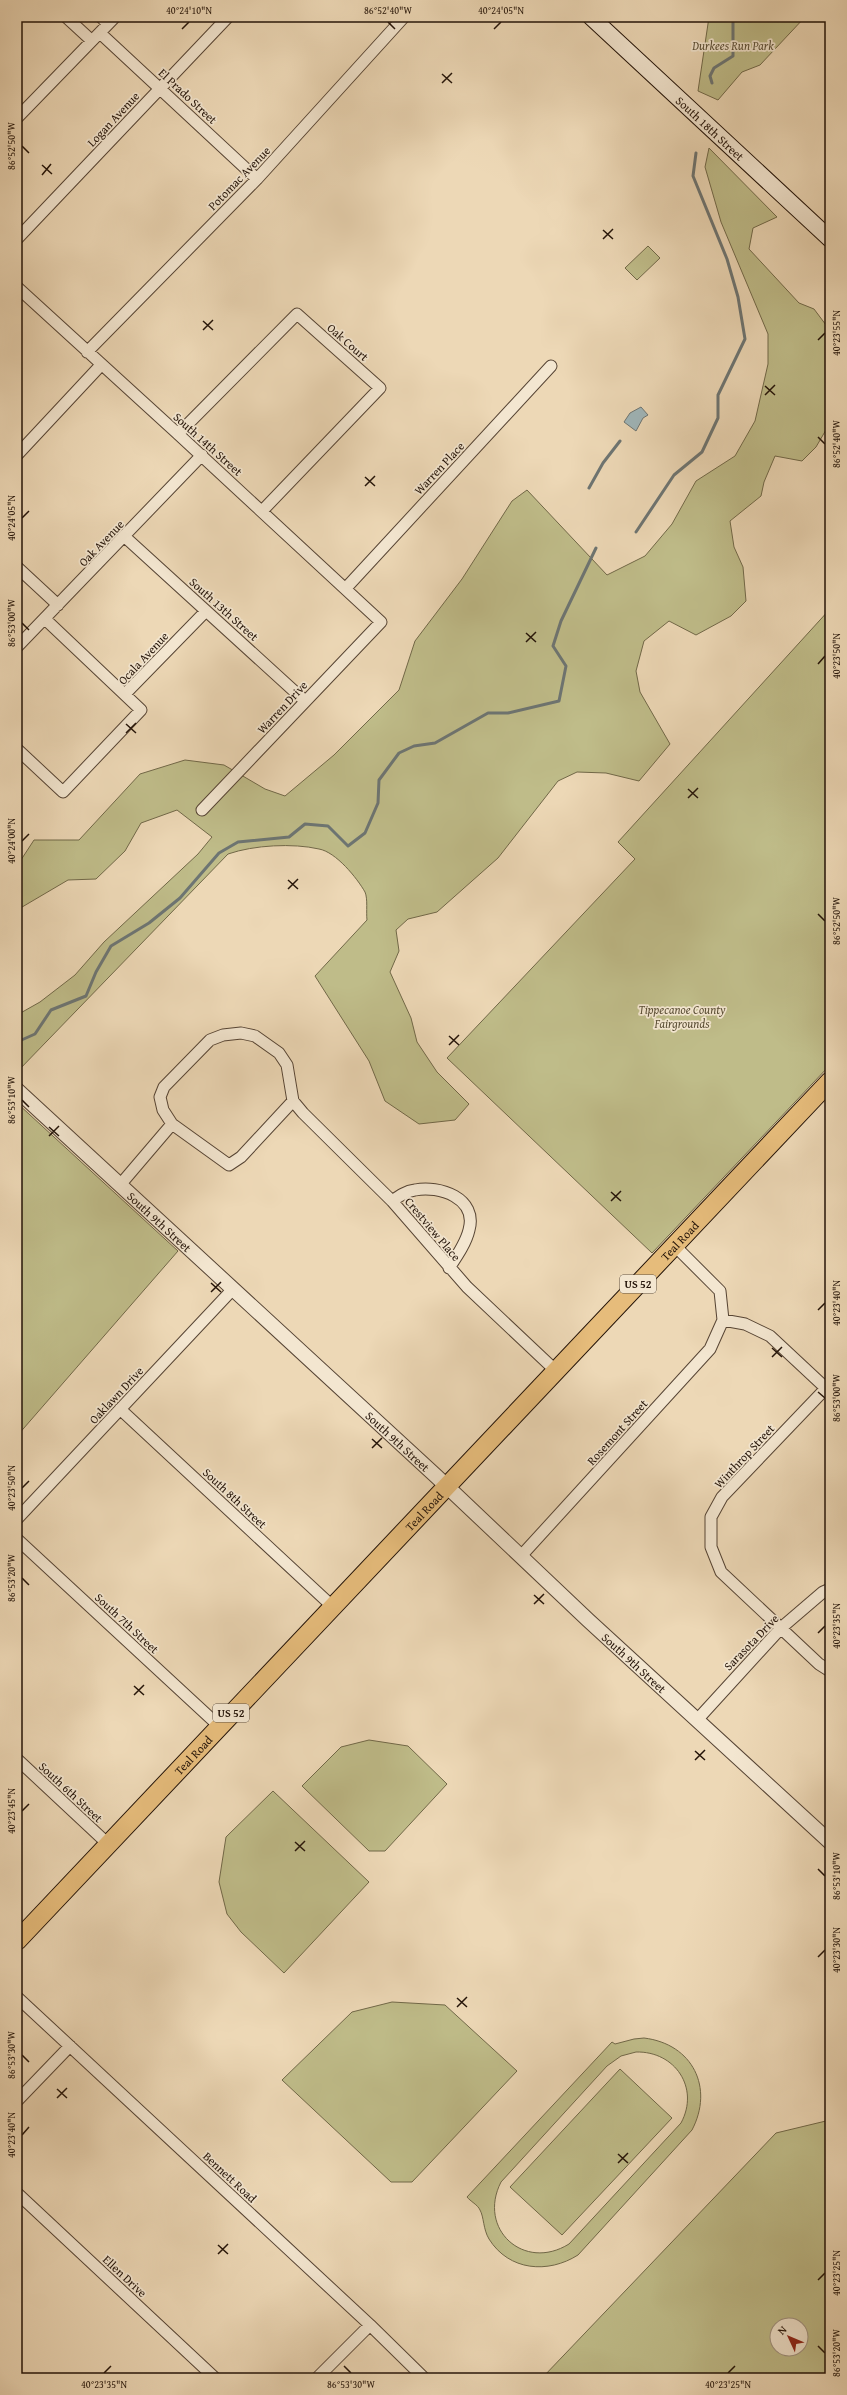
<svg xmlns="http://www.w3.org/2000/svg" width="847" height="2395" font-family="'Gentium Book Plus',serif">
<rect width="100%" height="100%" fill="#edd8b6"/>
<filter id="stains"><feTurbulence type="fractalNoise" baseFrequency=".005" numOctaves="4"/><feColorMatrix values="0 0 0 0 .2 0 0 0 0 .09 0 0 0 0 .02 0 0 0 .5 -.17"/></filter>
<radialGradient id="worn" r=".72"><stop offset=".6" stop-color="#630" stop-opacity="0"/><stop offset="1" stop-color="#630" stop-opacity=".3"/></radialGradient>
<!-- green -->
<path fill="#bfbc89" stroke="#716848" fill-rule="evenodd" d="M709 17H805L760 65 742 72 718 100 698 91Z
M709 148 777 217 753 228 749 249 799 303 814 309 829 329 830 423 816 447 802 461 775 456 764 482 761 496 730 521 734 547 743 567 746 601 731 616 696 635 669 621 644 641 636 671 640 692 670 744 639 781 606 773 577 772 558 781 498 858 437 912 408 919 396 930 399 951 390 972 411 1018 417 1042 437 1072 469 1104 455 1120 419 1124 385 1101 369 1061 315 976 367 920C366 912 368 899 365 892 357 878 336 852 319 849 293 843 254 845 228 854L17 1072V1015L40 1002 75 975 104 942 198 854 212 837 177 810 141 823 125 851 96 879 68 880 17 910V866L34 840H79L140 774 185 760 224 765 265 789 285 796 334 755 399 690 415 641 462 579 512 501 527 490 607 575 645 556 672 524 696 481 735 456 755 421 768 364V334L721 222 705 167Z
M648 246 660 258 637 280 625 268Z
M830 609V1065L652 1253 447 1058 635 859 618 842Z
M17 1103 178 1251 17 1436Z
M369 1740 408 1746 447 1784 385 1851H369L302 1786 341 1747Z
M273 1791 369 1882 284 1973 241 1932 227 1914 219 1882 226 1837Z
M392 2002 445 2005 517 2071 412 2182H391L282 2080 352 2012Z
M644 2038C693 2044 714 2088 692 2130L578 2255C548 2274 509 2271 489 2239 483 2229 484 2217 480 2210 478 2205 470 2201 467 2197L612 2042 615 2044 634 2039ZM636 2052C675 2051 700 2088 681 2123L569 2244C524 2272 477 2229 501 2182L607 2066 621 2056Z
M620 2069 672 2118 562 2235 510 2187Z
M830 2120V2378L543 2377 776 2133ZM777 2325H801V2349H777Z"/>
<!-- water -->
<path fill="#9fb6ba" stroke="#6d7573" d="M641 407 648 415 643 418 636 431 624 422 630 413Z"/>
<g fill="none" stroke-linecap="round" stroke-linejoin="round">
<!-- stream -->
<path stroke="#6d7573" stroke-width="3" d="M712 83 710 76 714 68 733 56V17
M589 488 603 463 620 441
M636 532 674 475 702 452 718 418V395L745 339 738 297 727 259 693 176 696 153
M17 1042 35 1034 51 1010 86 996 96 972 111 946 149 923 180 898 219 853 238 842 289 837 305 824 328 826 348 846 365 833 378 803 379 780 399 753 414 746 435 743 488 713H508L559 701 566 666 553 646 561 621 596 548"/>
<defs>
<path id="minor" d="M66 17 91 40
M101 17 108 24
M100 33 257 179
M17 118 115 17
M17 239 228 17
M17 287 178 434 381 622 202 810
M87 352 257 179 404 17
M178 434 297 314 380 388 262 511
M17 455 101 365
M125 537 305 701
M17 567 58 605
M346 588 551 366
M17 647 202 455
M125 694 206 611
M17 749 63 792 141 710 45 619
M172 1124 229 1165 241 1157 293 1101
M120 1185 172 1124 163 1110 160 1097 164 1087 210 1040 223 1035 241 1033 255 1036 279 1053 287 1065 293 1101 303 1113 392 1201 467 1287 556 1371
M392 1201C399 1196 406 1191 415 1190 439 1185 478 1198 469 1230 466 1243 457 1256 449 1268
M675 1246 720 1291 723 1320 745 1324 770 1336 830 1392
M830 1384 722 1497 711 1517V1547L721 1572 819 1664 830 1671
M120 1409 332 1606
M17 1519 233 1289
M17 1539 219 1726
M521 1556 710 1349 723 1320
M697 1720 781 1628 823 1592 830 1589
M17 1759 108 1844
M17 1997 370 2325 424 2378
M17 2101 70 2046
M17 2193 215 2378
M317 2378 370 2325"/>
<g id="tertiary">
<path id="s1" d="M17 1090 436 1476 588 1620 830 1842"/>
</g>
<g id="secondary">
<path id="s2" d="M591 17 830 239"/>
</g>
<g id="primary">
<path id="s3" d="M17 1941 830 1081"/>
</g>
</defs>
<!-- minor casing -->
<use href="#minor" stroke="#564434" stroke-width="13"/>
<!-- tertiary casing -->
<use href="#tertiary" stroke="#564434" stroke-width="16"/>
<!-- secondary casing -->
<use href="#secondary" stroke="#231308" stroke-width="18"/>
<!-- primary casing -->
<use href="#primary" stroke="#231308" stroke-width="20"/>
<!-- minor -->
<use href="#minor" stroke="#f3e6d0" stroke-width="11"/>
<!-- tertiary -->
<use href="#tertiary" stroke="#f3e6d0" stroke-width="14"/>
<!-- secondary -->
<use href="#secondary" stroke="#f3e6d0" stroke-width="16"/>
<!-- primary -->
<use href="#primary" stroke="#e6bc7b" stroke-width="18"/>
</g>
<!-- ticks -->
<path fill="none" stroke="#231308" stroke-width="1.5" d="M388 22 395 29M182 29 189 22M494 29 501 22M442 74 452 83M442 83 452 73M22 146 29 153M42 165 52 174M42 175 51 164M603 230 613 239M603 239 613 229M203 321 213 330M203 330 213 320M818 340 825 333M765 386 775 395M765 395 775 385M818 437 825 444M365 477 375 486M365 486 375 476M22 518 29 511M22 623 29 630M526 633 536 642M526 642 536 632M818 664 825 656M126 724 136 733M126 733 136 723M688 789 698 798M688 798 698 788M22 841 29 834M288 880 298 889M288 889 298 879M818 914 825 921M449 1036 459 1045M449 1045 459 1035M22 1100 29 1107M49 1127 59 1136M49 1136 59 1126M611 1192 621 1201M611 1201 621 1191M211 1283 221 1292M211 1292 221 1282M818 1310 825 1303M772 1348 782 1357M772 1357 782 1347M818 1392 825 1398M372 1439 382 1448M372 1448 382 1438M22 1488 29 1481M22 1578 29 1585M534 1595 544 1604M534 1604 544 1594M818 1633 825 1626M134 1686 144 1695M134 1695 144 1685M695 1751 705 1760M695 1760 705 1750M22 1811 29 1804M295 1842 305 1851M295 1851 305 1841M818 1869 825 1876M818 1957 825 1950M457 1998 467 2007M457 2007 467 1997M22 2055 29 2062M57 2089 67 2098M57 2098 67 2088M22 2135 29 2127M618 2154 628 2163M618 2163 628 2153M218 2245 228 2254M218 2254 228 2244M818 2280 825 2273M818 2346 825 2353M344 2366 351 2373M104 2373 111 2366M728 2373 735 2366"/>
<g text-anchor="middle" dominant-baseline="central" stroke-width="3.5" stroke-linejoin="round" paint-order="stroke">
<!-- shield labels -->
<g fill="#f3e6d0" stroke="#615244" stroke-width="1">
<rect x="620" y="1275" width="36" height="18" rx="3"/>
<rect x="213" y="1704" width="36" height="18" rx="3"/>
</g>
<g font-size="11" font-weight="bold" fill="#231308">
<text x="638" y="1284">US 52</text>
<text x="231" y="1713">US 52</text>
</g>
<!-- park labels -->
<g font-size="12" font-style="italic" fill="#5a4e35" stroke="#f3e6d0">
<text x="733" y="45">Durkees Run Park</text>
<text x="682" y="1009">Tippecanoe County<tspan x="682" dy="14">Fairgrounds</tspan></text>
</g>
<!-- street labels -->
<g font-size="12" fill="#231308" stroke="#f3e6d0">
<text transform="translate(188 96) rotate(43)">El Prado Street</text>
<text transform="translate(113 119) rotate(-47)">Logan Avenue</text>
<text stroke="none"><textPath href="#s2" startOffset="163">South 18th Street</textPath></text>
<text transform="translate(239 178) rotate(-46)">Potomac Avenue</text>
<text transform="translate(348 342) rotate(41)">Oak Court</text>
<text transform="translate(208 444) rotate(42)">South 14th Street</text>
<text transform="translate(439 468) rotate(-47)">Warren Place</text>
<text transform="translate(101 543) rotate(-46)">Oak Avenue</text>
<text transform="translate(224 609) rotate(42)">South 13th Street</text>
<text transform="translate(143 658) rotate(-47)">Ocala Avenue</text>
<text transform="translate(282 707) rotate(-47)">Warren Drive</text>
<text stroke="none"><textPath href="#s1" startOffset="194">South 9th Street</textPath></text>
<text transform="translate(433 1229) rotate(50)">Crestview Place</text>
<text stroke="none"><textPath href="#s3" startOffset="964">Teal Road</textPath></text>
<text transform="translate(116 1395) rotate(-47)">Oaklawn Drive</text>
<text transform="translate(617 1432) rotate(-48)">Rosemont Street</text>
<text stroke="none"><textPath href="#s1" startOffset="518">South 9th Street</textPath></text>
<text transform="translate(744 1456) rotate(-47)">Winthrop Street</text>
<text transform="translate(235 1498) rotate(43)">South 8th Street</text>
<text stroke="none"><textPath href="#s3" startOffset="592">Teal Road</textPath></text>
<text transform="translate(127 1623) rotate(43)">South 7th Street</text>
<text transform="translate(751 1642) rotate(-46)">Sarasota Drive</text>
<text stroke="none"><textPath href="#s1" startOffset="842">South 9th Street</textPath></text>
<text stroke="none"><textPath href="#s3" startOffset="256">Teal Road</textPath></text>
<text transform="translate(71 1792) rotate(43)">South 6th Street</text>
<text transform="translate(230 2177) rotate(43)">Bennett Road</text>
<text transform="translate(125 2276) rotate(43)">Ellen Drive</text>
</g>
</g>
<!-- margin -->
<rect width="847" height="2395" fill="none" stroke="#edd8b6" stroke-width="44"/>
<!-- north arrow -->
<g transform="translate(789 2337) rotate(314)"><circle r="19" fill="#f3e6d0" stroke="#a09280"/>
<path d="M0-3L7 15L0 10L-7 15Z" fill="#8f2418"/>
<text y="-6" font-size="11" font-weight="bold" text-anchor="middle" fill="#231308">N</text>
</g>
<rect x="22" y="22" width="803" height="2351" fill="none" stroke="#231308" stroke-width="1.5"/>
<g font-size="10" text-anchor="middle" fill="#231308">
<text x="189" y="14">40°24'10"N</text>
<text x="388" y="14">86°52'40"W</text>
<text x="501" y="14">40°24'05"N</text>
<text transform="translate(11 146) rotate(-90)" y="4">86°52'50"W</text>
<text transform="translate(836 333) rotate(-90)" y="4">40°23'55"N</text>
<text transform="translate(836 444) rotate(-90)" y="4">86°52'40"W</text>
<text transform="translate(11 518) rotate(-90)" y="4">40°24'05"N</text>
<text transform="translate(11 623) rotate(-90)" y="4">86°53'00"W</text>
<text transform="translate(836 656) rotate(-90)" y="4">40°23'50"N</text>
<text transform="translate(11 841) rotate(-90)" y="4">40°24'00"N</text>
<text transform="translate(836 921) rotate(-90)" y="4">86°52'50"W</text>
<text transform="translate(11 1100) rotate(-90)" y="4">86°53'10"W</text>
<text transform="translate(836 1303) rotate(-90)" y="4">40°23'40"N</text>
<text transform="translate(836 1398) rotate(-90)" y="4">86°53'00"W</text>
<text transform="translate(11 1488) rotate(-90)" y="4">40°23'50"N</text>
<text transform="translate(11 1578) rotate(-90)" y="4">86°53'20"W</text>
<text transform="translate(836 1626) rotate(-90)" y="4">40°23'35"N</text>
<text transform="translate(11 1811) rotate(-90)" y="4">40°23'45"N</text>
<text transform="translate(836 1876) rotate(-90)" y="4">86°53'10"W</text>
<text transform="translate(836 1950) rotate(-90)" y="4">40°23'30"N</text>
<text transform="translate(11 2055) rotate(-90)" y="4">86°53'30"W</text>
<text transform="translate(11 2135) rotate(-90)" y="4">40°23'40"N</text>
<text transform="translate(836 2273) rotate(-90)" y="4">40°23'25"N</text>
<text transform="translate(836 2353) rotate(-90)" y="4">86°53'20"W</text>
<text x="104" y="2388">40°23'35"N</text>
<text x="351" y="2388">86°53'30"W</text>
<text x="728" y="2388">40°23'25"N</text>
</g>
<rect width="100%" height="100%" filter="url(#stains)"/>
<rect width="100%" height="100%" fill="url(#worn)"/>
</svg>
